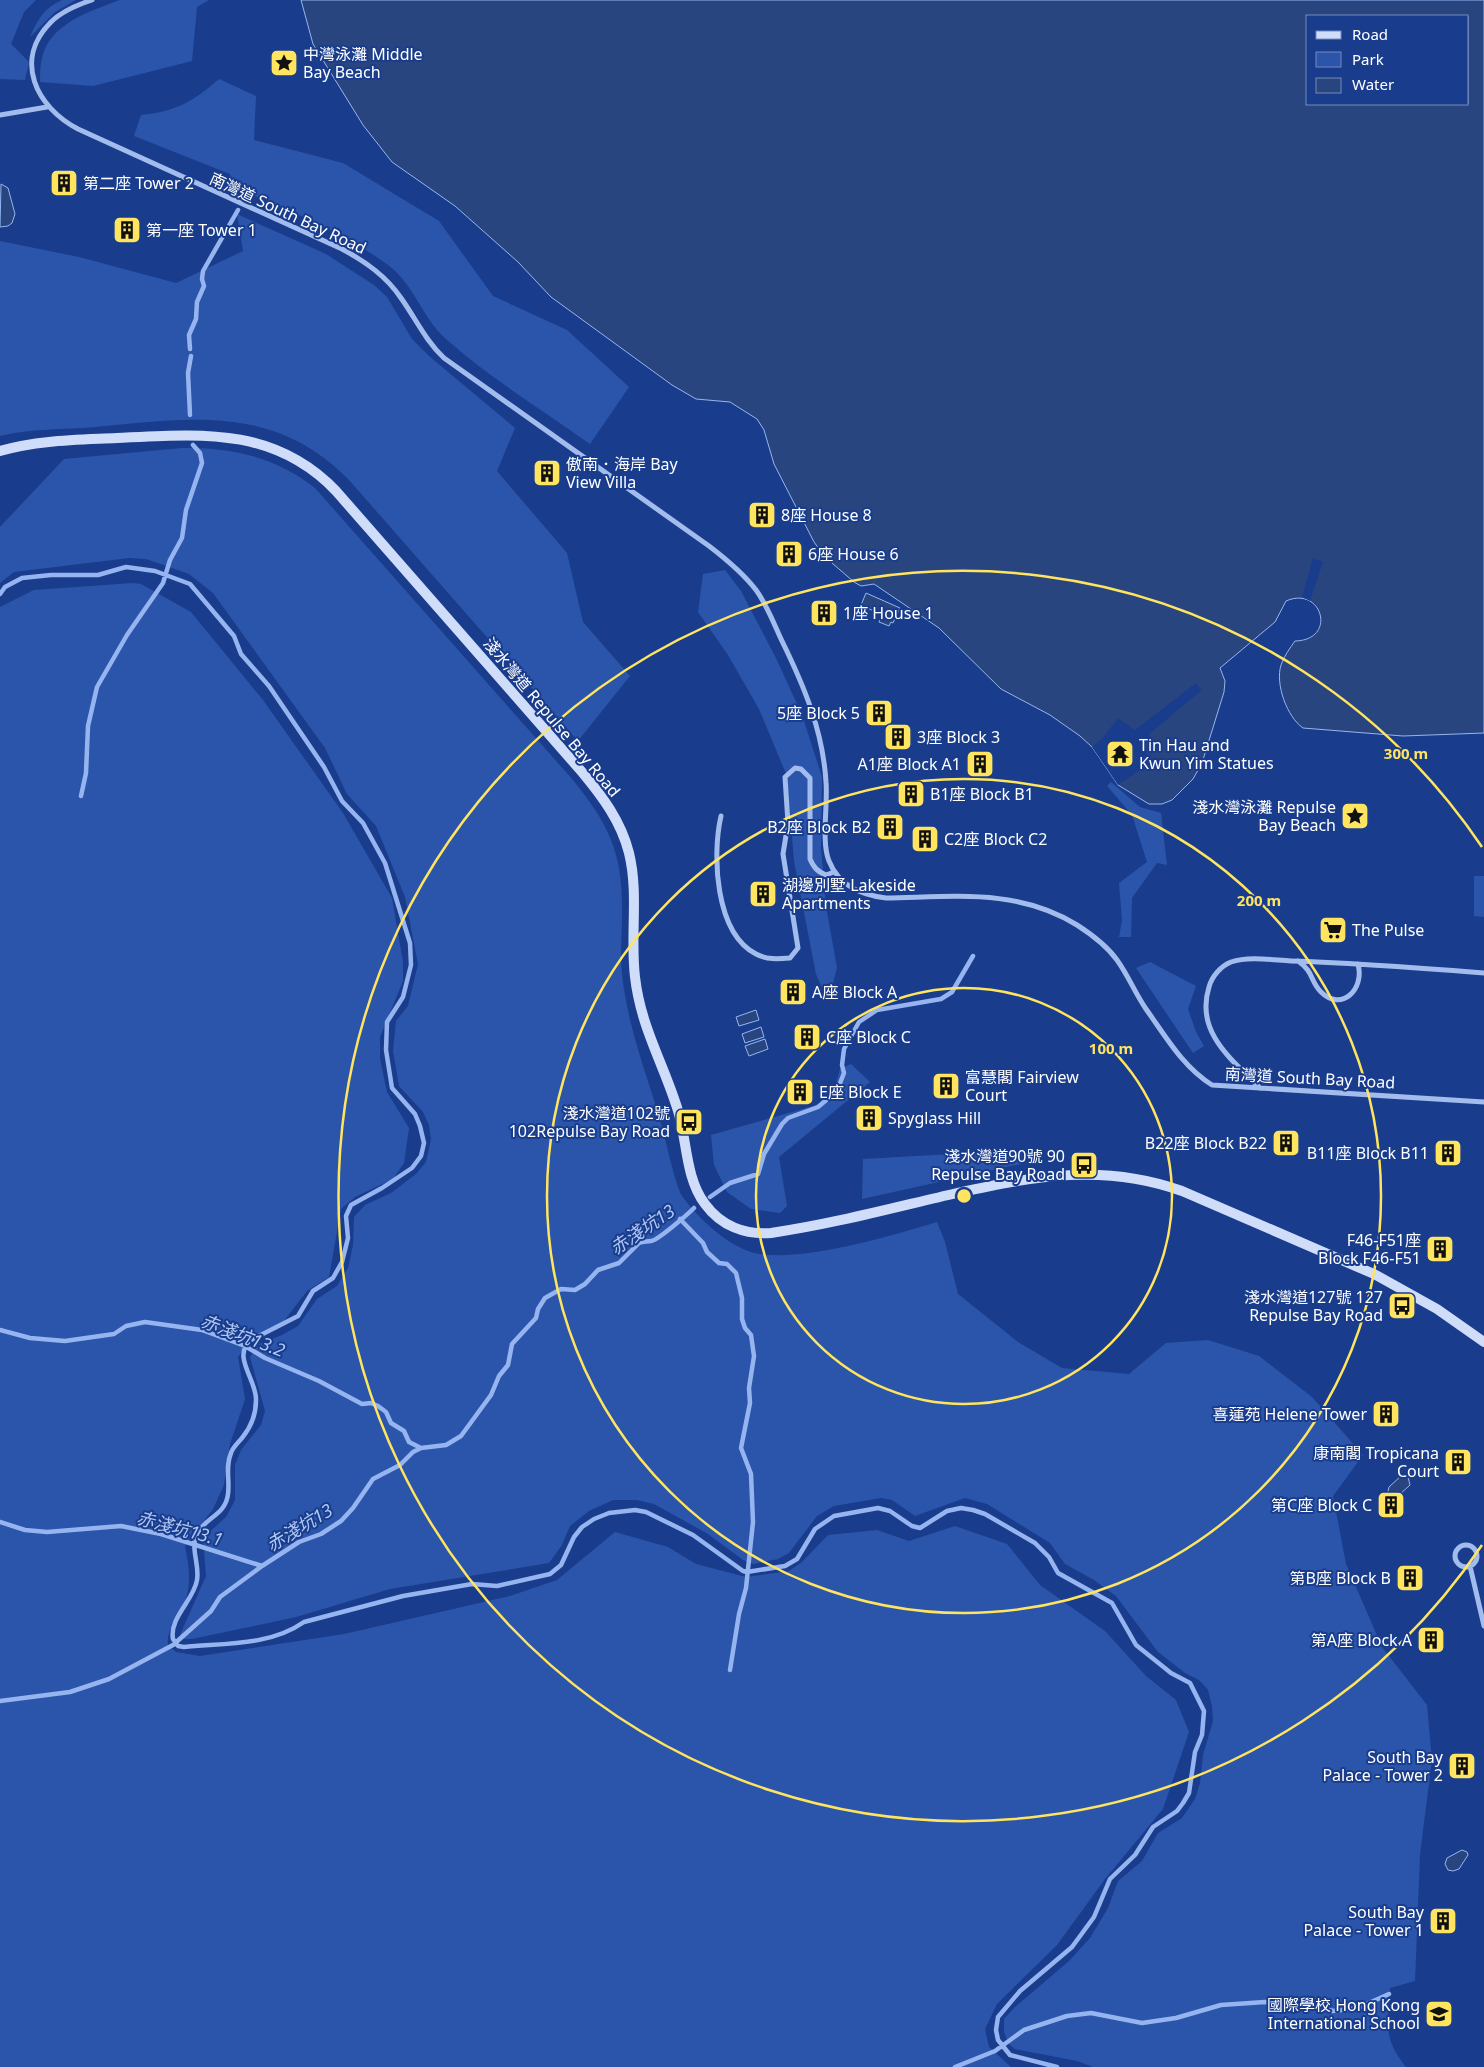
<svg xmlns="http://www.w3.org/2000/svg" width="1484" height="2067" font-family="'Noto Sans','Noto Sans TC',sans-serif">
<rect width="100%" height="100%" fill="#193d8c"/>
<!-- green -->
<path fill="#2b55aa" d="M0 0H36L24 12 11 44 29 62 25 80 0 79Z
M62 0H76L55 12 30 37C37 20 45 7 62 0Z
M120 0H209L197 7 192 61 93 86 40 82C40 74 40 66 42 58 50 23 91 11 120 0Z
M219 79 256 96 254 140 343 163 439 221 493 296 567 330 629 387 590 444C541 409 491 379 446 339 422 318 414 284 388 265 341 230 285 209 232 186L230 174 134 136 141 115C175 112 194 101 219 79Z
M237 214 326 254 374 285 387 297 412 339 429 356 515 428 497 471 567 553 583 622 630 676 578 741 349 480C276 404 189 418 95 427 63 430 31 428 0 436V241L79 257 176 283 243 251Z
M182 448C232 447 275 457 315 488L573 780C610 826 623 854 622 914 622 934 620 954 622 974 627 1023 645 1070 659 1116 664 1132 675 1185 682 1196 699 1219 730 1249 759 1254 807 1261 890 1236 937 1222L945 1242 958 1294 1018 1342 1062 1368 1129 1374 1166 1343 1208 1340 1259 1356 1312 1397 1363 1455 1333 1496 1346 1564 1382 1647 1427 1705 1432 1760 1420 1854 1415 1981 1390 1988C1388 2024 1382 2037 1406 2067H1093L1077 2061 1015 2049 1009 2044 1004 2032V2019L1015 2007 1069 1961 1090 1938 1108 1908 1118 1881 1142 1861 1158 1833 1182 1818 1195 1799 1200 1783 1203 1755 1213 1721 1212 1706 1208 1690 1199 1680 1185 1673 1158 1652 1116 1596 1094 1580 1065 1564 1050 1543 987 1504 965 1498 915 1516 892 1500 881 1498 834 1506 817 1516 789 1553 778 1559 753 1564 743 1560 708 1534 654 1504 637 1500H613L589 1511 570 1526 562 1545 549 1563 390 1589 296 1617 192 1639H183L180 1635 206 1576 203 1538 226 1517 235 1500V1465L241 1450 261 1425 265 1411 250 1357 259 1344 282 1335 298 1326 317 1299 337 1286 348 1268 353 1245 354 1217 365 1205 391 1193 416 1174 426 1162 431 1139 429 1125 423 1112 399 1086 393 1051 396 1021 408 1006 418 964 405 897 376 826 347 794 325 748 213 593 189 574 146 559 129 558 14 572 0 583V527L64 459Z
M725 570 741 591 776 658 802 715 822 777 821 848 826 906 837 968 828 1002 816 974 794 861 787 776 759 709 728 655 698 612 703 574Z
M133 583 141 584 191 612 263 700 343 813 392 898 403 962V981L380 1037V1059L387 1092 409 1128 404 1163 393 1179 355 1197 341 1209 329 1277 307 1291 281 1325 252 1337 238 1357 245 1399 230 1444 224 1485 213 1509 185 1546C189 1567 192 1584 184 1605 179 1620 166 1628 168 1645L176 1652 200 1656 344 1634 510 1596 557 1580 615 1532 668 1547 696 1564 746 1577 789 1571 802 1562 828 1535 877 1530 909 1541 955 1526 1007 1544 1040 1585 1105 1631 1146 1676 1176 1700 1189 1732 1163 1809 1105 1879 1057 1945 997 2004 985 2029 989 2047 1011 2067H0V607L34 590Z
M1111 782 1140 807 1161 813 1167 865 1157 863 1132 898 1131 937H1119L1122 920 1119 883 1147 862 1132 815 1107 786Z
M1474 876H1484V917L1474 916Z
M1150 962 1196 986 1188 1009 1196 1032 1204 1046 1193 1053 1136 968Z
M851 1064 870 1082 779 1157 787 1206 780 1213 751 1209 727 1192 714 1165 711 1135 831 1101 840 1069Z
M1021 1150 1025 1163 862 1199 863 1159Z"/>
<!-- water -->
<path fill="#29457f" stroke="#96b5f0" fill-rule="evenodd" d="M301 0H1484V733L1403 736 1303 728C1287 717 1275 684 1281 665 1284 656 1290 648 1295 641 1338 640 1322 585 1286 601L1275 622 1220 668 1225 681 1224 692 1202 763 1193 779 1172 800 1162 804H1149L1118 785 1092 747 1080 736 1050 715 1001 689 939 628 874 584 861 586 854 582 825 557 814 542 774 464 764 430 757 419 730 402 696 399 672 385 551 297 518 262 455 206 392 162 363 125 313 44ZM1308 16H1468V104H1308Z
M1 184 8 188 15 214 12 223 8 226 0 227Z
M866 593 900 608 893 623 891 622 889 626 879 622 882 615 861 605Z
M756 1010 759 1020 739 1026 736 1017Z
M761 1027 764 1037 745 1043 742 1034Z
M765 1039 768 1049 749 1056 745 1046Z
M1401 1476 1408 1477 1410 1485 1398 1496H1391L1388 1491 1389 1487Z
M1462 1850 1467 1852 1468 1855 1459 1869 1453 1871 1448 1870 1445 1864 1447 1858Z"/>
<!-- pier -->
<path fill="#193d8c" d="M1313 558 1323 562 1310 601 1302 597Z
M1196 683 1202 690 1149 734 1150 736 1145 741 1148 762 1143 768 1118 785 1092 747 1102 739 1118 718 1135 730Z"/>
<g fill="none" stroke-linecap="round" stroke-linejoin="round">
<!-- stream -->
<path stroke="#96b5f0" stroke-width="4.5" d="M190 349 189 335 196 319 197 302 204 286 202 279 203 271 238 210
M190 415 188 373 191 356
M0 594 5 587 22 578 51 575H98L126 567 155 571 190 584 234 636 241 654 269 686 324 767 342 801 363 823 385 863 410 943 411 965 403 997 387 1022 386 1050 392 1088 415 1114 420 1126 424 1143 421 1156 412 1168 382 1188 351 1205 346 1216 348 1238 342 1262 333 1278 313 1291 298 1316 251 1340C231 1356 257 1380 256 1400 256 1415 252 1426 242 1438 238 1443 233 1447 231 1453 225 1467 230 1480 228 1494 226 1514 207 1517 198 1532 189 1547 200 1564 197 1580 194 1600 169 1618 173 1639L178 1646 184 1647C224 1643 270 1646 304 1622L403 1596 472 1584 497 1586 550 1574 561 1565 574 1537 582 1527 594 1519 609 1513 635 1510 646 1512 693 1535 743 1571 747 1572 785 1566 797 1559 815 1529 834 1516 878 1508 890 1511 912 1526 920 1528 947 1511 961 1508 973 1510 985 1514 1035 1543 1049 1557 1058 1573 1112 1603 1136 1645 1171 1673 1190 1683 1204 1711 1202 1735 1195 1752 1189 1793 1183 1803 1177 1811 1153 1827 1135 1855 1110 1879 1094 1917 1072 1947 1020 1991 998 2017 996 2030 998 2040 1010 2055 1057 2067
M81 796 86 773 88 726 97 687 127 635 163 583 170 560 182 538 186 510 202 463 200 453 193 445
M710 1197 730 1183 758 1174 764 1154 782 1124 788 1118 818 1107 837 1091 844 1073 842 1065 844 1049 859 1022 877 1010 941 999 952 992 973 956
M680 1219 703 1243 707 1252 719 1263 727 1264 736 1273 742 1298V1319L745 1328 751 1335 754 1356 749 1388 750 1403 741 1448 751 1474 753 1522 746 1588 739 1614 730 1670
M0 1330 30 1338 65 1341 114 1334 126 1326 145 1322 202 1330 245 1346 265 1358 319 1381 362 1404 371 1403 378 1406 386 1412 391 1423 404 1431 409 1442 421 1448
M0 1522 25 1530 47 1532 121 1526 161 1534 262 1566
M0 1701 70 1692 109 1679 173 1645 211 1611 220 1597 262 1566 299 1542 321 1534 341 1521 353 1508 373 1479 400 1465 413 1452 421 1448 446 1445 461 1436 491 1395 499 1376 508 1365 512 1344 536 1318 538 1309 545 1298 561 1289 575 1290 585 1284 598 1270 619 1263 639 1243C644 1241 646 1242 651 1241 657 1241 688 1214 694 1208
M955 2067 995 2051 1024 2030 1067 2016 1091 2013 1142 2023 1176 2018 1221 2005 1265 2002 1284 2005 1313 2006 1333 2011 1358 2008 1389 1994"/>
<!-- minor -->
<path stroke="#a3bcee" stroke-width="5" d="M92 0C77 5 62 11 51 22 13 60 36 107 78 129L342 249C366 262 386 276 401 298 416 319 425 340 444 358L709 546C726 559 743 573 756 590 767 605 774 624 782 641 804 686 823 731 826 782 828 804 821 842 829 861 839 886 861 895 886 898 954 897 1017 888 1077 925 1091 934 1107 946 1117 960 1128 975 1135 993 1146 1009 1166 1037 1183 1067 1212 1085L1484 1102
M0 115 47 107
M721 816C712 855 715 933 756 954 767 960 778 959 790 958L798 948 783 854 788 823 785 777 795 768 801 769 810 778V859C814 868 817 871 826 875L834 872
M1298 961C1314 972 1310 981 1321 992 1341 1012 1365 990 1358 964
M1260 1088C1231 1059 1195 1032 1209 987 1212 976 1221 966 1231 962 1249 956 1272 960 1291 961 1356 963 1420 968 1484 973
M1455 1556a11 11 0 1 1 22 0a11 11 0 1 1-22 0Z
M1470 1566 1484 1626"/>
<!-- secondary -->
<path stroke="#d0ddfa" stroke-width="10" d="M0 451C38 440 77 440 117 438 199 434 274 426 336 491L582 772C602 796 621 821 629 853 639 894 630 936 635 977 641 1029 665 1066 679 1114 687 1143 686 1179 705 1204 721 1226 745 1235 771 1233 833 1224 896 1207 957 1193 1035 1176 1104 1163 1182 1191L1374 1274 1437 1309 1484 1342"/>
</g>
<!-- distance rings -->
<g fill="none" stroke="#ffe460" stroke-width="2.5">
<circle cx="964" cy="1196" r="208"/>
<circle cx="964" cy="1196" r="417"/>
<path d="M1482 1545A625 625 0 1 1 1482 847"/>
</g>
<!-- icons -->
<defs>
<symbol id="sight-square" viewBox="-11 -11 22 22"><rect x="-9" y="-9" width="18" height="18" rx="4" fill="#ffe460" stroke="#193d8c"/><path d="M0-6L1.8-2.2L6-1.7L2.9 1.2L3.7 5.4L0 3.3L-3.7 5.4L-2.9 1.2L-6-1.7L-1.8-2.2Z" fill="#111"/></symbol>
<symbol id="building-square" viewBox="-11 -11 22 22"><rect x="-9" y="-9" width="18" height="18" rx="4" fill="#ffe460" stroke="#193d8c"/><path d="M-4-6H4V6H1V3H-1V6H-4ZM-2.5-4.3h1.7v1.8h-1.7ZM.8-4.3h1.7v1.8H.8ZM-2.5-1h1.7V.8h-1.7ZM.8-1h1.7V.8H.8Z" fill="#111"/></symbol>
<symbol id="temple-square" viewBox="-11 -11 22 22"><rect x="-9" y="-9" width="18" height="18" rx="4" fill="#ffe460" stroke="#193d8c"/><path d="M0-6L5-2H3V0L6.5 2.5H4V6H1.5V3h-3V6H-4V2.5H-6.5L-3 0V-2H-5Z" fill="#111"/></symbol>
<symbol id="supermarket-square" viewBox="-11 -11 22 22"><rect x="-9" y="-9" width="18" height="18" rx="4" fill="#ffe460" stroke="#193d8c"/><path d="M-6-5.5h2.5l.6 2H6L4.5 2H-2.5L-4.4-4H-6ZM-1.5 3.2a1.3 1.3 0 1 0 .1 0ZM3 3.2a1.3 1.3 0 1 0 .1 0Z" fill="#111"/></symbol>
<symbol id="bus-square" viewBox="-11 -11 22 22"><rect x="-9" y="-9" width="18" height="18" rx="4" fill="#ffe460" stroke="#193d8c"/><path d="M-5-6H5V4H4V6H2V4H-2V6H-4V4H-5ZM-3.5-4V0h7V-4ZM-3.5 1.2v1.5H-2V1.2ZM2 1.2v1.5H3.5V1.2Z" fill="#111"/></symbol>
<symbol id="school-square" viewBox="-11 -11 22 22"><rect x="-9" y="-9" width="18" height="18" rx="4" fill="#ffe460" stroke="#193d8c"/><path d="M0-5L7-2L0 1L-7-2ZM-4 1L0 2.5L4 1V4Q0 6-4 4Z" fill="#111"/></symbol>
</defs>
<g fill-rule="evenodd">
<use href="#sight-square" x="268" y="47" width="32" height="32"/>
<use href="#building-square" x="48" y="167" width="32" height="32"/>
<use href="#building-square" x="111" y="214" width="32" height="32"/>
<use href="#building-square" x="531" y="457" width="32" height="32"/>
<use href="#building-square" x="746" y="499" width="32" height="32"/>
<use href="#building-square" x="773" y="538" width="32" height="32"/>
<use href="#building-square" x="808" y="597" width="32" height="32"/>
<use href="#building-square" x="863" y="697" width="32" height="32"/>
<use href="#building-square" x="882" y="721" width="32" height="32"/>
<use href="#temple-square" x="1104" y="738" width="32" height="32"/>
<use href="#building-square" x="964" y="748" width="32" height="32"/>
<use href="#building-square" x="895" y="778" width="32" height="32"/>
<use href="#sight-square" x="1339" y="800" width="32" height="32"/>
<use href="#building-square" x="874" y="811" width="32" height="32"/>
<use href="#building-square" x="909" y="823" width="32" height="32"/>
<use href="#building-square" x="747" y="878" width="32" height="32"/>
<use href="#supermarket-square" x="1317" y="914" width="32" height="32"/>
<use href="#building-square" x="777" y="976" width="32" height="32"/>
<use href="#building-square" x="791" y="1021" width="32" height="32"/>
<use href="#building-square" x="930" y="1070" width="32" height="32"/>
<use href="#building-square" x="784" y="1076" width="32" height="32"/>
<use href="#building-square" x="853" y="1102" width="32" height="32"/>
<use href="#bus-square" x="673" y="1106" width="32" height="32"/>
<use href="#building-square" x="1270" y="1127" width="32" height="32"/>
<use href="#building-square" x="1432" y="1137" width="32" height="32"/>
<use href="#bus-square" x="1068" y="1149" width="32" height="32"/>
<use href="#building-square" x="1424" y="1233" width="32" height="32"/>
<use href="#bus-square" x="1386" y="1290" width="32" height="32"/>
<use href="#building-square" x="1370" y="1398" width="32" height="32"/>
<use href="#building-square" x="1442" y="1446" width="32" height="32"/>
<use href="#building-square" x="1375" y="1489" width="32" height="32"/>
<use href="#building-square" x="1394" y="1562" width="32" height="32"/>
<use href="#building-square" x="1415" y="1624" width="32" height="32"/>
<use href="#building-square" x="1446" y="1750" width="32" height="32"/>
<use href="#building-square" x="1427" y="1905" width="32" height="32"/>
<use href="#school-square" x="1423" y="1998" width="32" height="32"/>
</g>
<g text-anchor="middle" dominant-baseline="central" stroke-width="4" stroke-linejoin="round" paint-order="stroke">
<!-- poi labels -->
<g font-size="16" fill="#fff" stroke="#193d8c" text-anchor="start">
<text x="303" y="54">中灣泳灘 Middle<tspan x="303" dy="18">Bay Beach</tspan></text>
<text x="83" y="183">第二座 Tower 2</text>
<text x="146" y="230">第一座 Tower 1</text>
<text x="566" y="464">傲南．海岸 Bay<tspan x="566" dy="18">View Villa</tspan></text>
<text x="781" y="515">8座 House 8</text>
<text x="808" y="554">6座 House 6</text>
<text x="843" y="613">1座 House 1</text>
<text x="860" y="713" text-anchor="end">5座 Block 5</text>
<text x="917" y="737">3座 Block 3</text>
<text x="1139" y="745">Tin Hau and<tspan x="1139" dy="18">Kwun Yim Statues</tspan></text>
<text x="961" y="764" text-anchor="end">A1座 Block A1</text>
<text x="930" y="794">B1座 Block B1</text>
<text x="1336" y="807" text-anchor="end">淺水灣泳灘 Repulse<tspan x="1336" dy="18">Bay Beach</tspan></text>
<text x="871" y="827" text-anchor="end">B2座 Block B2</text>
<text x="944" y="839">C2座 Block C2</text>
<text x="782" y="885">湖邊別墅 Lakeside<tspan x="782" dy="18">Apartments</tspan></text>
<text x="1352" y="930">The Pulse</text>
<text x="812" y="992">A座 Block A</text>
<text x="826" y="1037">C座 Block C</text>
<text x="965" y="1077">富慧閣 Fairview<tspan x="965" dy="18">Court</tspan></text>
<text x="819" y="1092">E座 Block E</text>
<text x="670" y="1113" text-anchor="end">淺水灣道102號<tspan x="670" dy="18">102Repulse Bay Road</tspan></text>
<text x="888" y="1118">Spyglass Hill</text>
<text x="1267" y="1143" text-anchor="end">B22座 Block B22</text>
<text x="1429" y="1153" text-anchor="end">B11座 Block B11</text>
<text x="1065" y="1156" text-anchor="end">淺水灣道90號 90<tspan x="1065" dy="18">Repulse Bay Road</tspan></text>
<text x="1421" y="1240" text-anchor="end">F46-F51座<tspan x="1421" dy="18">Block F46-F51</tspan></text>
<text x="1383" y="1297" text-anchor="end">淺水灣道127號 127<tspan x="1383" dy="18">Repulse Bay Road</tspan></text>
<text x="1367" y="1414" text-anchor="end">喜蓮苑 Helene Tower</text>
<text x="1439" y="1453" text-anchor="end">康南閣 Tropicana<tspan x="1439" dy="18">Court</tspan></text>
<text x="1372" y="1505" text-anchor="end">第C座 Block C</text>
<text x="1391" y="1578" text-anchor="end">第B座 Block B</text>
<text x="1412" y="1640" text-anchor="end">第A座 Block A</text>
<text x="1443" y="1757" text-anchor="end">South Bay<tspan x="1443" dy="18">Palace - Tower 2</tspan></text>
<text x="1424" y="1912" text-anchor="end">South Bay<tspan x="1424" dy="18">Palace - Tower 1</tspan></text>
<text x="1420" y="2005" text-anchor="end">國際學校 Hong Kong<tspan x="1420" dy="18">International School</tspan></text>
</g>
<!-- street labels -->
<g font-size="16" fill="#fff" stroke="#193d8c">
<text transform="translate(288 213) rotate(25)">南灣道 South Bay Road</text>
<text transform="translate(552 717) rotate(50)">淺水灣道 Repulse Bay Road</text>
<text transform="translate(1310 1078) rotate(3)">南灣道 South Bay Road</text>
</g>
<!-- water labels -->
<g font-size="18" font-style="italic" fill="#afc7f5" stroke="#193d8c">
<text transform="translate(642 1229) rotate(-34)">赤淺坑13</text>
<text transform="translate(243 1335) rotate(21)">赤淺坑13.2</text>
<text transform="translate(299 1527) rotate(-31)">赤淺坑13</text>
<text transform="translate(180 1528) rotate(15)">赤淺坑13.1</text>
</g>
</g>
<circle cx="964" cy="1196" r="8" fill="#ffe460" stroke="#193d8c" stroke-width="2.5"/>
<g font-size="15" text-anchor="middle" font-weight="bold" fill="#ffe460" stroke="#193d8c" stroke-width="4" stroke-linejoin="round" paint-order="stroke">
<text x="1406" y="759">300 m</text>
<text x="1259" y="906">200 m</text>
<text x="1111" y="1054">100 m</text>
</g>
<!-- legend -->
<rect x="1306" y="15" width="162" height="90" fill="#193d8c" stroke="#758bba"/>
<rect x="1316" y="31" width="25" height="8" fill="#d0ddfa" stroke="#758bba"/>
<text x="1352" y="40" font-size="15" fill="#ffffff">Road</text>
<rect x="1316" y="52" width="25" height="15" fill="#2b55aa" stroke="#758bba"/>
<text x="1352" y="65" font-size="15" fill="#ffffff">Park</text>
<rect x="1316" y="78" width="25" height="15" fill="#29457f" stroke="#758bba"/>
<text x="1352" y="90" font-size="15" fill="#ffffff">Water</text>
</svg>
